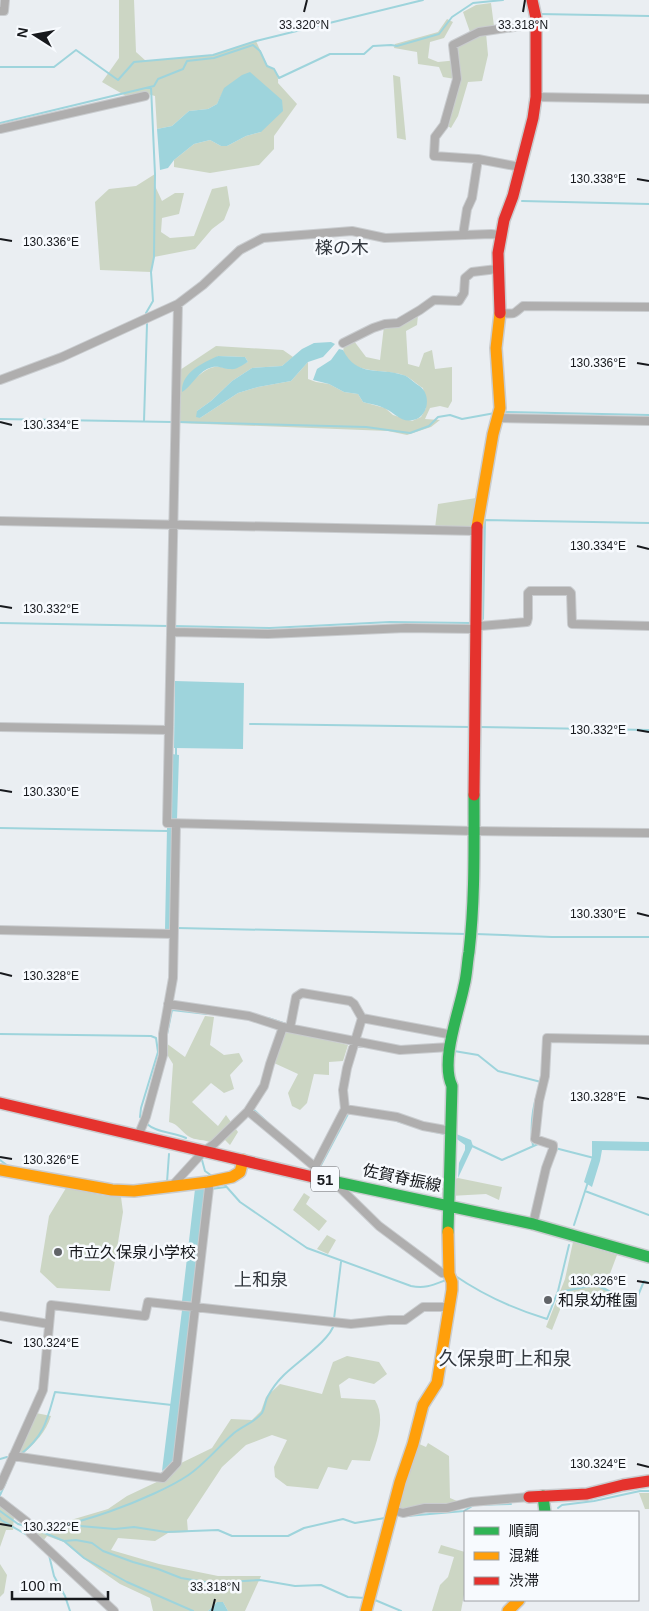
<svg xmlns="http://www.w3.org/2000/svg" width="649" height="1611" font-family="Helvetica,'Noto Sans JP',sans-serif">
<rect width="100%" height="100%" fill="#eaeef2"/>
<!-- green -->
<path fill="#ccd6c4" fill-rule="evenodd" d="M119 0H134L136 52 146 61 213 55 256 41 267 65C274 69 279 74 278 83L297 104 274 136V149L259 165 210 173 174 167V160L194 144 210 140 221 146H227L246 136 261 132 225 88 217 104 208 109 189 111 172 126 157 129 155 96 144 93 126 96 102 82 119 58Z
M491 3 494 26 470 32 463 12 476 5Z
M447 19 453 22 444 38 430 42 428 58 438 62 458 60 454 45 486 33 488 55 482 81 468 82 458 116 451 128 442 123 455 79 443 77 439 67 418 64 417 52 394 48 395 44 438 32Z
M393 75 400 77 406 140 397 138Z
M155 174V186L162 201 175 193H184L179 214 162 218 161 232 170 238 194 236 212 189 227 186 230 205 224 220 212 229 195 249 154 257 151 272 100 270 95 202 109 189 136 186Z
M418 315 417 325 406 331 408 364 419 367 424 353 432 350 435 369 452 367V401L448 408 440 406 430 408 425 419 440 420 431 427 407 435 388 431 179 423 180 370 216 346 283 350 293 357 282 366 252 368 232 381 211 401 197 411 200 418 238 393 258 387 291 381 308 362V379L316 382 329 384 344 392 358 394 363 402 385 408 393 415 412 421 421 417 426 408 423 388C416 384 410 377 403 375 388 369 337 375 344 345L354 341 366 357 380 360 384 326ZM218 356 245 357 248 362 228 369C212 363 206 370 193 380Z
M476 498 472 529 435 528 438 504Z
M205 1016 214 1017 210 1045 224 1055 239 1053 243 1061 230 1075 234 1089 224 1093 211 1083 192 1102 218 1126 226 1115 238 1132 230 1145 223 1138 212 1143C205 1139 195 1141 188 1136 181 1131 178 1124 169 1122L173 1064 168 1056 166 1043 185 1057Z
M285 1030 348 1045 343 1061 329 1062V1075L314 1074 307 1103 300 1110 292 1106 288 1093 298 1074 274 1063Z
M458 1178 502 1187 499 1200 486 1194 450 1196 451 1181Z
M66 1188 106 1196 121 1197 123 1212 110 1291 57 1288 40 1272 49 1216Z
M304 1193 310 1197 306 1204 327 1221 319 1231 293 1210Z
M327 1235 336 1240 328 1254 317 1249Z
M573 1242 617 1255 605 1287 613 1295 565 1297 552 1330 546 1327 565 1279Z
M347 1356 379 1362 387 1374 374 1384 349 1378 339 1385 341 1398 375 1400C386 1418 377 1442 370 1461L352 1460 347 1470 328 1467 318 1489 287 1486 275 1477 274 1467 287 1440 272 1435 246 1445 222 1467 187 1520 188 1532 168 1533 155 1541 118 1538 111 1550 159 1564 218 1576H261L245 1611H228L223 1602H217L208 1611H153L150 1598 120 1584 84 1559 64 1542 47 1536 43 1541 32 1531 34 1526 54 1525 108 1509 127 1496 163 1479 179 1464 212 1448 231 1419 252 1420 261 1411 266 1397 280 1384 322 1394 333 1362Z
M36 1413 51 1416C46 1432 35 1443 23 1454L18 1449Z
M417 1443 426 1447 428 1443 449 1456 450 1498 457 1501 445 1506 401 1511 396 1508Z
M639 1493H649V1509H645Z
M0 1506 14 1517 13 1530H6L0 1547Z
M441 1545 465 1552V1589L461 1611H432L440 1585 448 1577 454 1557 438 1553Z
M0 1564 7 1575 4 1593 0 1597Z"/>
<!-- water -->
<path fill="#9ed4dc" d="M250 72 282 100 283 111 261 132 246 136 227 146H221L210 140 194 144 174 160 168 168 160 170 157 129 172 126 189 111 208 109 217 104 224 88 242 75Z
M331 342 335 344 323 357 308 362 291 381 258 387 238 393 200 418 196 417 197 411 211 401 232 381 252 368 282 366 302 349 314 343Z
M339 349 343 350C357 378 379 367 403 375 408 376 413 382 418 385 432 393 429 417 413 420 401 423 395 413 386 409 379 405 370 404 363 402L358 394 344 392 329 384 313 380 317 369 331 360Z
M218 356 245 357 248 362C242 365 237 370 230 369 221 369 218 364 207 369 197 374 189 389 182 392 181 373 202 363 218 356Z
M175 681 244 683 243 749 174 748Z
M172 754 179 755 177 820H171Z
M167 828H173L170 930H165Z
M374 1115 454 1133 471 1140 473 1146 458 1178 459 1163 465 1150V1145L454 1137 426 1131Z
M592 1141 649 1142V1151L602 1150 600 1161 592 1187 584 1182 592 1157Z
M205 1188 192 1302 182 1301 195 1189Z
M182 1310 191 1311 173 1462 162 1471Z
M217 1602H223L228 1611H208Z"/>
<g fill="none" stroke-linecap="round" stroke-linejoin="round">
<!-- stream -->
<path stroke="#9ed4dc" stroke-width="2" d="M539 14 649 16
M0 67H54L76 50 118 80 134 62 213 55 256 41 423 0
M0 123 154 86 158 79 183 69 187 61 214 58 253 45 260 51 267 66 274 69 279 78 330 54H364L373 46 391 45 397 46 439 34 452 17 473 3 503 0
M522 201 649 204
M146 313 153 301 151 272 154 257 155 174 151 87
M504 412 649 415
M0 419 172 422
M144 421 147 324
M179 422 366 427 410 433 429 426 438 417 450 415 462 419 495 413
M479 620 483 619 485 520 649 523
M0 623 168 626
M172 626 270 628 390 622 470 623
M250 724 470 727
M479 727 649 730
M176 756V748
M0 828 167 831
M177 928 467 934
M476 934 552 937H649
M268 1018 286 1024
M0 1034 151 1036 156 1038 158 1052 141 1108 140 1117 142 1119
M167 1034 172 1010 207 1014
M454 1051 478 1055 498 1071 541 1082
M253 1109 268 1123
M147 1124C157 1133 173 1132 186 1138
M470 1145 502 1160 538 1144
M533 1146C530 1128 532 1109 538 1091
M555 1148 594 1158
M0 1160 8 1166
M202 1160 205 1171 212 1176
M321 1165 349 1112
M167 1182 169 1154
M224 1184 240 1202 307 1248 411 1286C425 1289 433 1285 446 1280
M211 1189 226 1187
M585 1191 649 1215
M574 1225 588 1182
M454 1275C483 1295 514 1309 547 1319L558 1291 569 1245
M564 1291 596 1285 635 1303 644 1281 649 1283
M334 1319 341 1262
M21 1454C45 1435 47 1420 55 1392L172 1405
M0 1459 7 1457
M0 1495 6 1482
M558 1508 562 1505 594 1501 640 1491H649
M0 1511 18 1524 25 1526
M407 1516 464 1511 474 1505 511 1504
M0 1518 1 1520 27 1535
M68 1525 115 1529 134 1527 166 1532 218 1530 232 1536H288L304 1528 343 1519 355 1523 385 1518
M30 1527C65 1533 157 1496 187 1476 204 1465 218 1447 234 1433 243 1426 255 1422 262 1413 265 1408 265 1401 268 1396 272 1389 277 1382 282 1377 294 1364 331 1340 334 1324
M35 1529 64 1541 84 1558 127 1582 193 1611
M64 1541 76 1540 92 1543 103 1551 133 1562 158 1569 181 1578 211 1583 260 1580 295 1586 321 1585 348 1597 365 1598
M49 1555 54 1576 65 1596 70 1611
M375 1600 401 1611"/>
<defs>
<path id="street" d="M0 11H4L5 0
M536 97 649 99
M0 129 145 96
M520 167 478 159 434 156 435 137 444 125 457 79 453 45 479 32 521 26 536 25
M463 235 467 209 472 198 478 159
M178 304 167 823 474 831 649 833
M500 313C516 314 512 315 523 306L649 307
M343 343 373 328 385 324 398 323 420 310 434 300 459 301 464 293 465 278 472 272 497 269
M0 380 62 357 178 304 203 285 240 250 263 238 352 231 385 238 491 234 501 235
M497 418 649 421
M0 521 476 531
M172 632 268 634 406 628 474 629 480 626 527 622 528 618V593L530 591H569L571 593 572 624 649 626
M0 727 168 730
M0 930 173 934
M168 1004 249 1016 283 1027 400 1050 450 1047
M362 1018 453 1035
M290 1028 296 997 302 993 350 1001 354 1004 362 1018 347 1068 343 1090 345 1109 315 1167V1177
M345 1109 397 1117 423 1126 451 1131
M248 1111 315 1167
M138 1136 146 1117 163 1055V1034L173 978 176 824
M334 1182 379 1226 442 1273 449 1274
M172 1186 204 1151 214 1144 248 1111 264 1086 270 1064 283 1027
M533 1224 546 1168 553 1149V1145L535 1139 539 1101 545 1076 547 1038 649 1040
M0 1316 49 1324
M13 1456 163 1478 177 1463 209 1188 208 1182
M0 1486 43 1390 51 1305 145 1316 148 1302 351 1324 389 1320H405L423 1307H450
M0 1501 27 1522 30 1533 114 1611
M392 1510 403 1513 425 1508H447L471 1502 529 1497"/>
<path id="fast" d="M313 1177 533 1224 649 1257
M448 1232 452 1086C440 1061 459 1012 464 986 467 975 467 963 469 952 475 900 474 848 474 795
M543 1496 545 1512"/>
<path id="slow" d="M477 527 493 434 500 408 496 348 500 313
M0 1170 112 1190 134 1191 208 1182 232 1177 240 1172 243 1160
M366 1611 400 1482 413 1444 423 1405 437 1383 452 1290V1282L449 1274 448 1232
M508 1611 519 1600"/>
<path id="jam" d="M500 313 498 253 504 220 513 196 533 118 536 97V18L532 0
M474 795 477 527
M0 1103 313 1177
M529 1497 587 1494 623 1485 649 1481"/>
</defs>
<!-- street casing -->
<use href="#street" stroke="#c9cccf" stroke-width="10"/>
<!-- fast casing -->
<use href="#fast" stroke="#c9cccf" stroke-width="14"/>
<!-- slow casing -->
<use href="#slow" stroke="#c9cccf" stroke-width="14"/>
<!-- jam casing -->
<use href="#jam" stroke="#c9cccf" stroke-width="14"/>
<!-- street -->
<use href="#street" stroke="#afaeae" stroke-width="8"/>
<!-- fast -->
<use href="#fast" stroke="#30b455" stroke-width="11"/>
<!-- slow -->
<use href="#slow" stroke="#ff9f0a" stroke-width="11"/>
<!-- jam -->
<use href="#jam" stroke="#e5322d" stroke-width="11"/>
</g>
<!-- ticks -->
<path fill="none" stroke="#17191d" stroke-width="2" d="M304 12 307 0M523 12 525 0M637 179 649 181M0 239 12 241M637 363 649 365M0 422 12 425M637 546 649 549M0 606 12 608M637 730 649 732M0 790 12 792M637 913 649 916M0 973 12 976M637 1097 649 1099M0 1157 12 1159M637 1281 649 1283M0 1340 12 1343M637 1464 649 1467M0 1524 12 1526M212 1611 215 1599"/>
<!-- markers -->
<g fill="#616468" stroke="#f7fafe" stroke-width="2">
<circle cx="58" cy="1252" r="5"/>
<circle cx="548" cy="1300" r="5"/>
</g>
<g text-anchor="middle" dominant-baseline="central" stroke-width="5" stroke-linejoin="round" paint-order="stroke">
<!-- shield labels -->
<rect fill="#f7fafe" stroke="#5a5c60" stroke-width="1" x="311" y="1166.5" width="28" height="25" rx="4"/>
<g font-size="15" font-weight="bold" fill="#17191d">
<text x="325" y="1179">51</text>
</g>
<!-- street labels -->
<g font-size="16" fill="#17191d" stroke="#f7fafe">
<text transform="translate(402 1178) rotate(12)">佐賀脊振線</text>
</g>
<!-- poi labels -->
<g font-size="16" fill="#17191d" stroke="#f7fafe" text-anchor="start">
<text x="68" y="1252">市立久保泉小学校</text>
<text x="558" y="1300">和泉幼稚園</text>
</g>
<!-- neighbourhood labels -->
<g font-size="18" fill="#33383f" stroke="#f7fafe">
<text x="342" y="248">檪の木</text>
<text x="261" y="1280">上和泉</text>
</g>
<!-- quarter labels -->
<g font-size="19" fill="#33383f" stroke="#f7fafe">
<text x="505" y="1358">久保泉町上和泉</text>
</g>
</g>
<g font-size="12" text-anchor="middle" fill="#17191d" stroke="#f7fafe" stroke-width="5" stroke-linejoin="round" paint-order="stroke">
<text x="304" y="29">33.320°N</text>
<text x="523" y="29">33.318°N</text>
<text x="598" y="183">130.338°E</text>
<text x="51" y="246">130.336°E</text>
<text x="598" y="367">130.336°E</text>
<text x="51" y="429">130.334°E</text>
<text x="598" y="550">130.334°E</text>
<text x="51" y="613">130.332°E</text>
<text x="598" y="734">130.332°E</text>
<text x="51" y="796">130.330°E</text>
<text x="598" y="918">130.330°E</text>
<text x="51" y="980">130.328°E</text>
<text x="598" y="1101">130.328°E</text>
<text x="51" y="1164">130.326°E</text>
<text x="598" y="1285">130.326°E</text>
<text x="51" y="1347">130.324°E</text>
<text x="598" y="1468">130.324°E</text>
<text x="51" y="1531">130.322°E</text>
<text x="215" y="1591">33.318°N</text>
</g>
<!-- legend -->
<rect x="464" y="1511" width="175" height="90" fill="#f7fafe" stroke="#9da0a4"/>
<rect x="474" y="1527" width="25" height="8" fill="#30b455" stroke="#9da0a4"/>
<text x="509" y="1536" font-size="15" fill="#17191d">順調</text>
<rect x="474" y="1552" width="25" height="8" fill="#ff9f0a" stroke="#9da0a4"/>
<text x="509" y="1561" font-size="15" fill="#17191d">混雑</text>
<rect x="474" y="1577" width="25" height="8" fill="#e5322d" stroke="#9da0a4"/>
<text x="509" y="1586" font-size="15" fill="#17191d">渋滞</text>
<!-- north arrow -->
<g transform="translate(35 35) rotate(281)" stroke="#f7fafe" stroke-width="4" paint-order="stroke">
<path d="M0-4L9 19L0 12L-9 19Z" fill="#17191d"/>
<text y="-8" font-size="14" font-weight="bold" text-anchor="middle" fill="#17191d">N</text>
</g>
<!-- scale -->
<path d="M12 1591v8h96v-8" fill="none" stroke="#17191d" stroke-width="2.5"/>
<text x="20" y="1591" font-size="15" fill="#17191d" stroke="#f7fafe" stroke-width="4" paint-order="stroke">100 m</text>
</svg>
